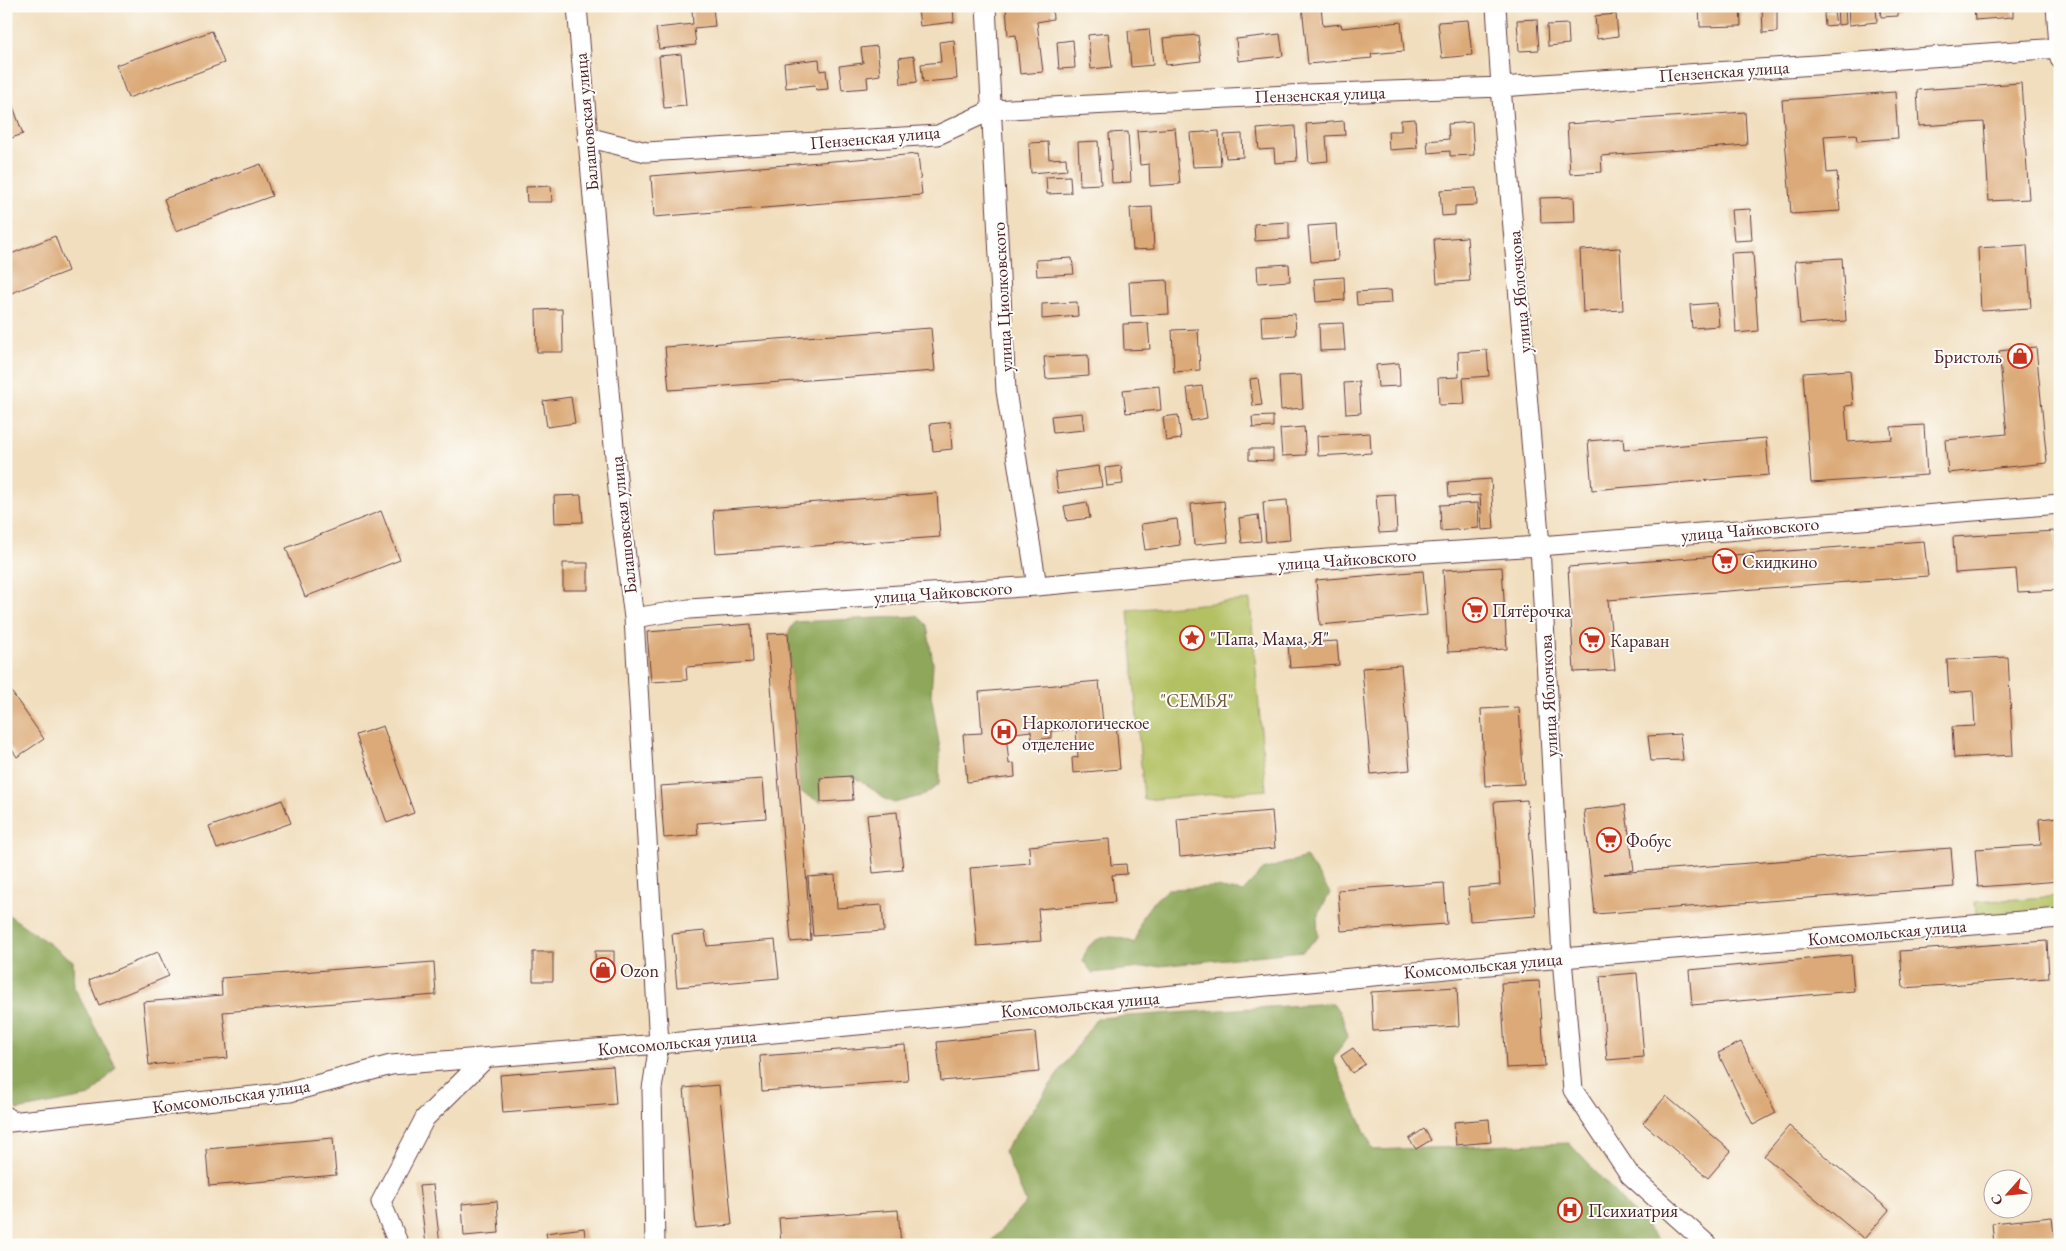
<svg xmlns="http://www.w3.org/2000/svg" width="2066" height="1251" font-family="'EB Garamond',serif">
<rect width="100%" height="100%" fill="#fdfcf7"/>
<filter id="ink" filterUnits="userSpaceOnUse"><feTurbulence type="fractalNoise" baseFrequency=".02" numOctaves="2"/><feDisplacementMap in="SourceGraphic" scale="10" xChannelSelector="R" yChannelSelector="G"/><feConvolveMatrix kernelMatrix="1 2 1 2 8 2 1 2 1" color-interpolation-filters="sRGB"/></filter>
<filter id="wash" filterUnits="userSpaceOnUse"><feTurbulence type="fractalNoise" baseFrequency=".0096" numOctaves="4" result="noise"/><feDisplacementMap in="SourceGraphic" scale="20" xChannelSelector="R" yChannelSelector="G"/><feGaussianBlur stdDeviation="1.12" result="paint"/><feColorMatrix in="noise" values="0 0 0 0 0 0 0 0 0 0 0 0 0 0 0 0 0 1.4 0 .05"/><feComposite in="paint" operator="in"/></filter>
<g filter="url(#wash)">
<rect width="100%" height="100%" fill="#f1debe"/>
<!-- green -->
<path fill="#b3c164" stroke="#7e7048" d="M1250 600 1266 790 1144 800 1128 610Z
M2060 896V910L1976 916 1975 902Z"/>
<!-- forest -->
<path fill="#8ea75a" stroke="#6c6342" d="M918 616 927 625 933 664 931 695 940 749 939 784 925 795 894 803 885 799 866 784 851 776 820 778 821 802 800 792 788 633 795 622Z
M1306 857 1330 893 1317 917 1318 937 1303 951 1092 973 1083 960C1089 932 1114 934 1135 943L1142 917 1153 902 1168 889 1216 887 1243 892 1263 870Z
M6 913 73 961 74 987 116 1068 90 1096 17 1110 6 1091Z
M1333 1003 1342 1016 1348 1036 1333 1059 1373 1150 1569 1143 1663 1245H988L1026 1202 1004 1151 1097 1018Z"/>
<g id="blocks">
<!-- building -->
<path fill="#dcaa78" d="M658 6H693V8L658 11Z
M790 6H818V10L790 12Z
M953 6 954 22 920 26 918 9Z
M1006 6H1052L1053 19 1037 22 1043 72 1020 74 1016 35 1008 36Z
M1302 6H1321L1323 26 1341 24 1342 28 1401 22 1404 51 1371 54 1372 58 1308 64Z
M1699 6H1740L1741 26 1700 27Z
M1762 6H1777V32L1763 33Z
M1837 6H1845L1846 24 1838 25Z
M1848 6H1876L1877 22 1849 25Z
M1880 6H1898V16L1881 17Z
M1974 6H2013V17L1975 20Z
M713 7 715 26 694 28 696 45 659 49 656 28 693 24 692 9Z
M1834 12 1836 25 1825 26 1824 13Z
M1616 14 1618 36 1597 39 1595 16Z
M1537 19 1539 50 1519 51 1517 20Z
M1468 20 1472 55 1442 58 1438 22Z
M1568 24 1569 44 1548 46 1547 25Z
M1149 29 1153 65 1131 67 1128 31Z
M212 31 224 63 128 98 116 65Z
M1108 33 1112 67 1091 69 1088 35Z
M1280 34 1283 56 1238 61 1236 39Z
M1198 35 1201 61 1166 65 1163 38Z
M954 40 957 79 923 82 921 64 941 62 939 42Z
M1073 40 1075 68 1059 69 1057 42Z
M877 46 880 75 867 77 868 88 842 90 839 66 863 63 861 48Z
M681 54 686 106 664 108 659 56Z
M914 56 917 82 901 84 899 58Z
M819 59 820 71 826 70 828 89 816 90 815 85 786 88 784 63Z
M2021 83 2029 199 1989 201 1984 122 1919 126 1917 90Z
M1895 92 1898 138 1857 141 1856 134 1824 136 1827 173 1837 172 1840 211 1791 214 1782 100Z
M11 101 23 134 6 140V103Z
M1745 112 1747 145 1601 156 1602 172 1570 174 1567 124Z
M1415 119 1417 148 1389 150 1388 131H1401V120Z
M1344 121 1345 135 1326 136 1328 161 1309 163 1306 124Z
M1472 122 1474 155 1450 156V151L1428 153 1427 141 1449 139 1448 124Z
M1295 126 1297 161 1275 163 1274 149 1259 150 1257 129Z
M1175 128 1180 184 1150 186 1149 164 1140 165 1137 131Z
M1219 131 1221 166 1193 167 1190 133Z
M1128 132 1131 182 1112 183 1109 133Z
M1242 134 1243 157 1226 158 1224 135Z
M1098 141 1101 184 1080 185 1078 142Z
M1048 142 1049 159 1066 158 1067 170 1031 173 1029 143Z
M918 154 922 195 654 217 651 176Z
M261 164 272 196 176 231 164 199Z
M1070 176 1071 193 1047 194 1046 177Z
M551 186 552 202H527L526 187Z
M1476 188 1477 205 1455 206V215L1442 216 1440 190Z
M1574 197 1575 222 1541 223 1540 198Z
M1152 207 1154 249 1133 250 1130 208Z
M1750 209 1752 240 1734 241 1731 210Z
M1289 222V239L1255 241 1254 224Z
M1336 224 1338 260 1311 262 1308 226Z
M55 236 68 271 6 295V256Z
M1467 237 1470 281 1437 283 1434 239Z
M2027 245 2031 308 1981 311 1978 248Z
M1620 248 1623 310 1583 312 1580 250Z
M1753 252 1758 331 1736 333 1731 253Z
M1072 258 1074 274 1037 276 1036 260Z
M1842 258 1846 321 1800 324 1795 261Z
M1289 264 1290 281 1258 283 1257 266Z
M1344 277 1345 300 1316 302 1314 279Z
M1167 280 1169 314 1131 316 1129 282Z
M1391 290 1392 303 1357 305 1356 292Z
M1077 302 1078 316 1042 319V304Z
M1717 303 1719 326 1692 328 1690 305Z
M562 309 563 352H537L536 310Z
M1295 314 1296 335 1262 337 1261 316Z
M1148 323 1150 349 1124 350 1123 324Z
M1343 323 1345 350 1320 351 1319 324Z
M931 328 935 371 669 390 665 347Z
M1198 329 1200 370 1174 372 1172 330Z
M2036 347 2047 463 1948 473 1945 440 2007 434 1999 351Z
M1487 350 1489 376 1463 378 1465 404 1439 405 1438 378 1459 377 1458 352Z
M1088 355 1089 376 1046 379 1044 357Z
M1399 363 1400 386 1378 387 1376 365Z
M1850 370 1853 405 1845 406 1848 442 1892 439 1891 427 1924 425 1927 475 1811 483 1803 373Z
M1301 375 1303 408 1281 410 1279 376Z
M1258 378 1262 405 1253 406 1250 379Z
M1359 382 1361 413 1346 414 1344 383Z
M1159 386 1161 410 1126 413 1123 390Z
M1202 386 1207 418 1191 421 1187 388Z
M571 397 575 423 547 427 543 401Z
M1082 413 1084 430 1053 433 1051 416Z
M1178 415 1181 439 1166 441 1163 417Z
M1273 416V427L1253 428 1252 417Z
M950 422 952 449 933 451 930 424Z
M1304 427 1306 455 1282 456 1280 429Z
M1370 433 1371 453 1318 456 1317 436Z
M1623 438 1624 450 1766 438 1769 475 1592 490 1588 441Z
M1249 449H1273V461L1249 460Z
M1099 466 1102 487 1058 493 1055 472Z
M1121 466 1123 484 1107 486 1105 468Z
M1491 479 1494 529 1482 530 1480 495 1449 497 1448 482Z
M937 493 940 537 716 553 713 510Z
M1395 494 1397 532 1379 533 1376 495Z
M581 495 583 522 555 523 554 496Z
M1287 500 1290 540 1266 542 1263 502Z
M1224 501 1228 542 1194 545 1191 504Z
M1087 502 1090 518 1067 521 1064 506Z
M1478 503 1479 528 1441 531 1440 505Z
M381 511 400 560 305 597 286 548Z
M1258 515 1261 541 1242 543 1239 518Z
M1177 519 1180 545 1145 550 1141 524Z
M2055 531 2059 590 2018 592 2016 569 1955 573 1953 537Z
M1924 541 1928 576 1608 600 1615 670 1574 672 1568 567Z
M563 563H588V590H563Z
M1502 567 1507 649 1448 652 1443 570Z
M1423 571 1427 615 1320 625 1316 580Z
M751 624 753 662 686 667 687 680 651 682 647 632Z
M788 633 811 940 791 942 767 634Z
M1337 641 1339 665 1290 668 1288 644Z
M2008 657 2013 755 1954 758 1952 727 1975 726 1973 691 1949 693 1947 660Z
M1401 665 1410 770 1371 774 1362 668Z
M1099 681 1103 724 1116 723 1120 769 1073 773 1072 758 1078 757 1076 729 1051 731V738L1032 740 1031 731 1006 734 1009 764 1014 763 1015 777 967 782 963 734 982 733 979 692Z
M6 684 44 739 17 757 6 741Z
M1519 707 1524 784 1485 786 1481 709Z
M383 726 414 813 387 823 356 735Z
M1680 734 1683 760 1651 761 1648 736Z
M851 776 853 800 821 802 820 778Z
M763 779 766 818 697 823 698 835 664 838 660 786Z
M282 800 291 823 217 849 209 827Z
M1527 800 1536 916 1470 921 1468 888 1500 885 1494 802Z
M1625 805 1634 870 1603 874 1951 848 1954 887 1595 914 1584 810Z
M1272 811 1275 848 1180 857 1177 819Z
M897 812 903 870 873 873 867 815Z
M2060 817V881L1978 887 1975 849 2041 845 2039 819Z
M1109 839 1111 865 1126 864 1127 874 1112 875 1115 902 1038 909 1041 941 977 946 970 868 1030 863 1029 846Z
M835 875 837 908 882 905 884 931 813 936 808 877Z
M1444 883 1447 924 1341 931 1338 890Z
M705 931 707 946 775 940 779 978 677 987 672 934Z
M2047 941 2049 978 1903 988 1900 951Z
M595 951H614V974H596Z
M158 952 169 976 99 1005 89 981Z
M533 952H553V981H533Z
M1851 955 1854 991 1692 1005 1689 970Z
M434 962 436 995 223 1012 228 1058 149 1065 143 1002 222 995 221 978Z
M1637 973 1644 1057 1607 1060 1600 976Z
M1539 981 1545 1066 1506 1068 1501 983Z
M1457 987 1459 1026 1373 1031 1371 992Z
M1035 1032 1039 1072 941 1081 937 1042Z
M1741 1042 1776 1113 1753 1125 1718 1053Z
M905 1045 908 1081 762 1091 760 1056Z
M1353 1048 1365 1064 1352 1073 1341 1056Z
M613 1066 616 1104 503 1113 500 1075Z
M719 1085 732 1225 696 1228 684 1088Z
M1666 1096 1731 1151 1708 1178 1643 1123Z
M1489 1119 1491 1142 1456 1145 1454 1122Z
M1789 1126 1889 1210 1864 1239 1764 1156Z
M1424 1129 1431 1140 1416 1149 1409 1139Z
M333 1138 336 1175 209 1186 206 1149Z
M433 1185 440 1245H426L419 1186Z
M497 1201 499 1233 464 1236 462 1204Z
M898 1210 901 1245H781L779 1218Z
M2052 1217 2055 1245H1994L1992 1223Z
M584 1228 586 1245H548L546 1233Z"/>
</g>
</g>
<g filter="url(#ink)">
<use href="#blocks" fill-opacity="0" stroke="#633c41" stroke-width="1"/>
<g fill="none" stroke-linecap="round" stroke-linejoin="round">
<defs>
<path id="minor" d="M577 6 611 414 620 510 634 618 659 1044 652 1089 655 1245
M986 6 1006 391 1037 586
M1496 6 1501 87 1540 546 1562 958 1573 1090 1630 1175 1708 1245
M2056 6 2060 59
M587 137 646 152 835 141 938 135 992 110 1306 94 1501 87 2060 48
M634 618 689 609 1037 586 1328 559 1540 546 2060 504
M6 1116 10 1122 290 1092 391 1065 659 1044 1562 958 2060 918
M399 1245 381 1202 425 1118 485 1059"/>
</defs>
<!-- minor casing -->
<use href="#minor" stroke="#633c41" stroke-width="21"/>
<!-- minor -->
<use href="#minor" stroke="#fff" stroke-width="19"/>
</g>
</g>
<!-- icons -->
<defs>
<symbol id="shop-ring" viewBox="-11 -11 22 22"><circle r="9.5" fill="#fdfcf7" stroke="#c8321e" stroke-width="1.5"/><path d="M-5-2.5h2.3a2.7 3.5 0 0 1 5.4 0H5L5.5 6h-11ZM-1.5-2.5h3a1.5 2.3 0 0 0-3 0Z" fill="#c8321e"/></symbol>
<symbol id="supermarket-ring" viewBox="-11 -11 22 22"><circle r="9.5" fill="#fdfcf7" stroke="#c8321e" stroke-width="1.5"/><path d="M-6-5.5h2.5l.6 2H6L4.5 2H-2.5L-4.4-4H-6ZM-1.5 3.2a1.3 1.3 0 1 0 .1 0ZM3 3.2a1.3 1.3 0 1 0 .1 0Z" fill="#c8321e"/></symbol>
<symbol id="sight-ring" viewBox="-11 -11 22 22"><circle r="9.5" fill="#fdfcf7" stroke="#c8321e" stroke-width="1.5"/><path d="M0-6L1.8-2.2L6-1.7L2.9 1.2L3.7 5.4L0 3.3L-3.7 5.4L-2.9 1.2L-6-1.7L-1.8-2.2Z" fill="#c8321e"/></symbol>
<symbol id="hospital-ring" viewBox="-11 -11 22 22"><circle r="9.5" fill="#fdfcf7" stroke="#c8321e" stroke-width="1.5"/><path d="M-5-5h3v3.5h4V-5h3V5h-3V1.5h-4V5h-3Z" fill="#c8321e"/></symbol>
</defs>
<g fill-rule="evenodd">
<use href="#shop-ring" x="2006" y="342" width="28" height="28"/>
<use href="#supermarket-ring" x="1711" y="547" width="28" height="28"/>
<use href="#supermarket-ring" x="1461" y="596" width="28" height="28"/>
<use href="#sight-ring" x="1178" y="624" width="28" height="28"/>
<use href="#supermarket-ring" x="1578" y="626" width="28" height="28"/>
<use href="#hospital-ring" x="990" y="718" width="28" height="28"/>
<use href="#supermarket-ring" x="1595" y="826" width="28" height="28"/>
<use href="#shop-ring" x="589" y="956" width="28" height="28"/>
<use href="#hospital-ring" x="1556" y="1196" width="28" height="28"/>
</g>
<g text-anchor="middle" dominant-baseline="central" stroke-width="4" stroke-linejoin="round" paint-order="stroke">
<!-- street labels -->
<g font-size="18" fill="#4a1f2b" stroke="#fdfcf7">
<text transform="translate(1724 71) rotate(-4)">Пензенская улица</text>
<text transform="translate(1320 94) rotate(-2)">Пензенская улица</text>
<text transform="translate(586 122) rotate(-95)">Балашовская улица</text>
<text transform="translate(875 137) rotate(-5)">Пензенская улица</text>
<text transform="translate(1519 292) rotate(-95)">улица Яблочкова</text>
<text transform="translate(1002 297) rotate(-93)">улица Циолковского</text>
<text transform="translate(623 525) rotate(-96)">Балашовская улица</text>
<text transform="translate(1750 529) rotate(-5)">улица Чайковского</text>
<text transform="translate(1347 559) rotate(-4)">улица Чайковского</text>
<text transform="translate(943 592) rotate(-4)">улица Чайковского</text>
<text transform="translate(1548 696) rotate(-93)">улица Яблочкова</text>
<text transform="translate(1887 932) rotate(-5)">Комсомольская улица</text>
<text transform="translate(1483 965) rotate(-5)">Комсомольская улица</text>
<text transform="translate(1080 1004) rotate(-5)">Комсомольская улица</text>
<text transform="translate(677 1042) rotate(-5)">Комсомольская улица</text>
<text transform="translate(231 1096) rotate(-8)">Комсомольская улица</text>
</g>
<!-- poi labels -->
<g font-size="18" fill="#4a1f2b" stroke="#fdfcf7" text-anchor="start">
<text x="2002" y="356" text-anchor="end">Бристоль</text>
<text x="1742" y="561">Скидкино</text>
<text x="1492" y="610">Пятёрочка</text>
<text x="1210" y="638">"Папа, Мама, Я"</text>
<text x="1610" y="640">Караван</text>
<text x="1022" y="722">Наркологическое<tspan x="1022" dy="21">отделение</tspan></text>
<text x="1626" y="840">Фобус</text>
<text x="620" y="970">Ozon</text>
<text x="1588" y="1210">Психиатрия</text>
</g>
<!-- park labels -->
<g font-size="18" fill="#6f583f" stroke="#fdfcf7">
<text x="1197" y="700">"СЕМЬЯ"</text>
</g>
</g>
<!-- margin -->
<rect width="2066" height="1251" fill="none" stroke="#fdfcf7" stroke-width="25"/>
<!-- north arrow -->
<g transform="translate(2008 1194) rotate(243)"><circle r="24" fill="#fdfcf7" stroke="#b5a4a5"/>
<path d="M0-4L9 19L0 12L-9 19Z" fill="#c8321e"/>
<text y="-8" font-size="14" font-weight="bold" text-anchor="middle" fill="#4a1f2b">С</text>
</g>
</svg>
